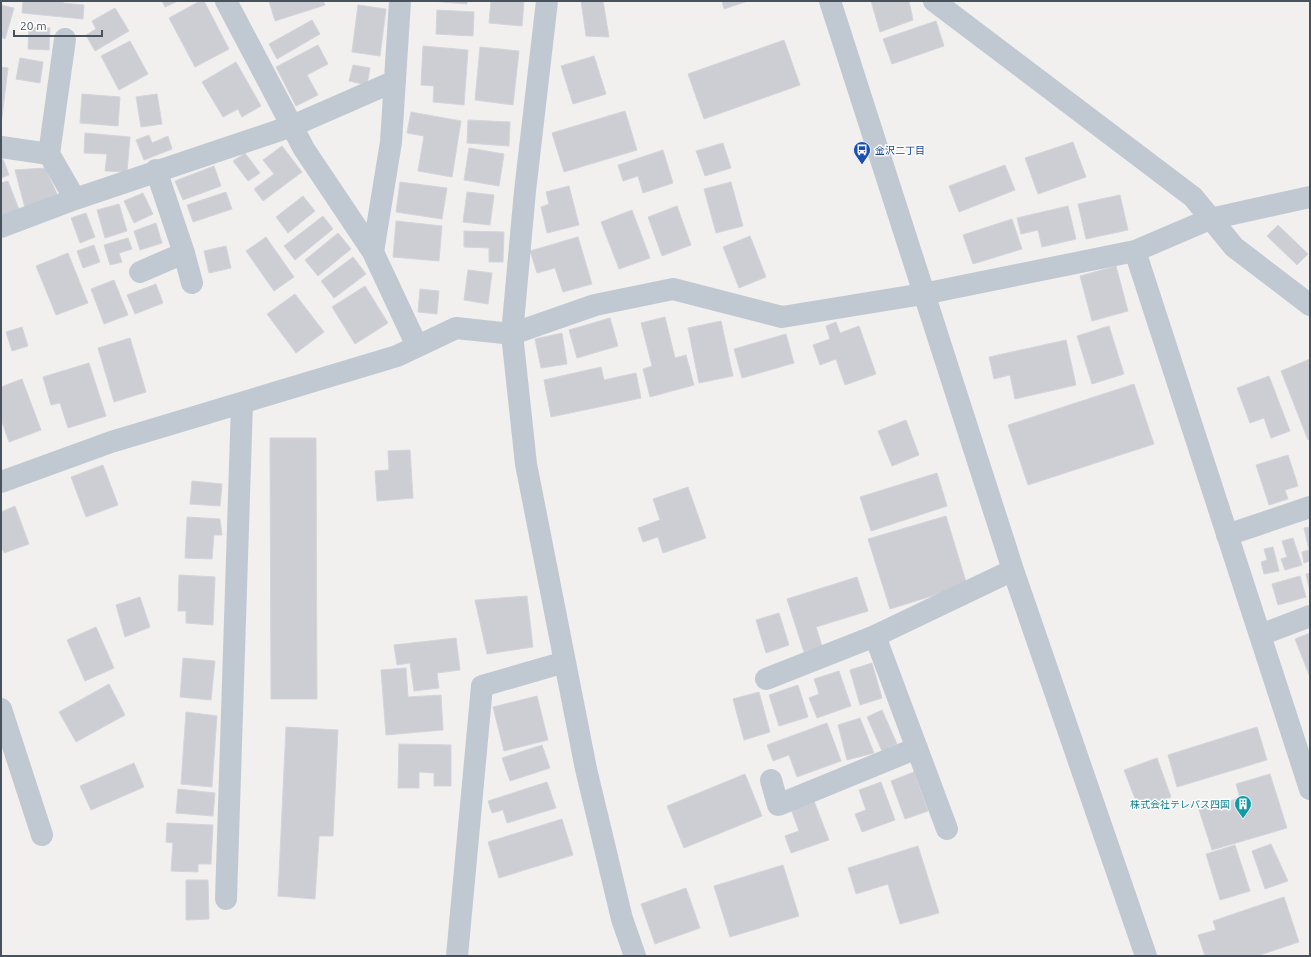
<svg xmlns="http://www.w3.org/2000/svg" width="1311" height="957" font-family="Ubuntu,'Noto Sans JP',sans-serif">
<rect width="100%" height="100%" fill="#f2efef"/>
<!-- building -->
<path fill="#ccced4" stroke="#d3d5db" d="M23 1H64L63 3 84 5 83 19 22 13Z
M162 1H178L165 7Z
M200 1H204L229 49 195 67 169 18Z
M269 1H323L325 5 275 21Z
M430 1H467V4Z
M491 1H524L522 26 489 23Z
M581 1H603L609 37 586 36Z
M722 1H748L724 9Z
M871 1H909L913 20 880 32Z
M1 5 14 8 5 39 1 37Z
M358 5 386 9 380 56 352 52Z
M115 8 129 31 95 51 86 35 96 29 92 21Z
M437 10 474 12 473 36 436 34Z
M312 20 320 34 277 59 269 44Z
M936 21 944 46 892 64 883 39Z
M29 27 50 28 49 50 28 49Z
M784 40 800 85 704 119 688 74Z
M130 41 148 74 119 90 101 56Z
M318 45 328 64 307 75 318 95 296 106 276 67Z
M423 46 468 50 464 105 433 102 434 86 421 85Z
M480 47 519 51 513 105 475 100Z
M594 56 606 94 573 104 561 66Z
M20 58 43 62 40 83 16 79Z
M236 62 261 106 242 117 238 109 223 117 202 82Z
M353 65 370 68 367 85 349 81Z
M1 67 8 68 1 125Z
M82 94 120 97 118 126 80 123Z
M157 94 162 124 141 127 136 97Z
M625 111 637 150 564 172 552 133Z
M411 112 461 121 452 177 418 171 424 136 407 133Z
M468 120 510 122 509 146 467 143Z
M85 133 130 137 127 172 105 171 107 154 84 153Z
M149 135 152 143 168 136 172 149 144 160 136 140Z
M1073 142 1086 177 1038 194 1025 158Z
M723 143 731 168 705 176 696 151Z
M282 146 302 172 263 201 254 189 274 174 263 160Z
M469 148 504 154 499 186 464 180Z
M663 150 673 183 643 193 638 176 623 181 618 165Z
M245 153 260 173 248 181 233 161Z
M3 159 9 175 1 178V160Z
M1005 165 1015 190 959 212 949 186Z
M214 166 221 186 183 200 175 181Z
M45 168 57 194 25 208 15 170Z
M8 181 20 212 1 220V183Z
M400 182 447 188 442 219 396 212Z
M731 182 743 226 716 233 704 189Z
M569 186 579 225 547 233 541 207 549 204 546 192Z
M226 192 232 209 193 222 187 205Z
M467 192 494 195 490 225 463 222Z
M143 193 153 214 134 223 124 201Z
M1120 195 1128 230 1086 239 1078 204Z
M303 196 315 211 288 233 276 217Z
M119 204 127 231 105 238 97 210Z
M677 206 691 245 662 256 648 217Z
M1068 206 1076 239 1042 247 1038 230 1021 234 1017 218Z
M632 210 650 258 619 269 601 222Z
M86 213 95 237 80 243 71 218Z
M323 216 333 229 295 260 284 246Z
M1012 219 1022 249 973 264 963 235Z
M396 221 442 226 439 261 393 257Z
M156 223 162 243 140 250 134 231Z
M1278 225 1308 254 1297 265 1267 236Z
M464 231 504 232 503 262H489V248L464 247Z
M338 233 351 249 318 276 305 260Z
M750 236 766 277 739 288 723 247Z
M266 237 294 277 274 291 246 251Z
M578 237 592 284 563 292 555 268 537 273 530 251Z
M128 238 132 249 119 253 122 262 110 265 104 245Z
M94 245 100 262 83 268 77 251Z
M226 246 231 268 209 273 204 251Z
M68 253 88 303 56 315 36 266Z
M353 257 366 274 334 298 321 281Z
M1116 266 1128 311 1092 321 1080 276Z
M468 270 492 273 488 304 464 300Z
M114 280 128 315 104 324 91 289Z
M156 284 163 303 135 314 127 295Z
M365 286 388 323 355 344 332 307Z
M420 289 439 291 437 314 418 312Z
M295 294 324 332 296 353 267 314Z
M665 317 675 358 686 355 694 385 650 397 643 369 652 366 641 323Z
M610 318 618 346 577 358 569 330Z
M721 321 733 376 699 383 688 328Z
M836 322 840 333 859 326 876 374 845 385 836 359 820 365 813 345 830 339 826 326Z
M1109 326 1124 374 1092 384 1077 336Z
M22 327 28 346 12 351 6 332Z
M562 333 567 364 541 368 535 339Z
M786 334 794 363 742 378 734 349Z
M130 338 146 392 114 402 98 348Z
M1066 340 1076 385 1015 399 1010 375 994 379 989 357Z
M1310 359V439L1308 440 1281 371Z
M89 363 106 416 68 428 60 403 51 405 43 377Z
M601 367 604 380 636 373 641 398 551 417 544 380Z
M1269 376 1290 431 1271 438 1264 418 1250 423 1237 388Z
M22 379 41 430 9 442 1 419V387Z
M1134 384 1154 444 1028 485 1008 425Z
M906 420 919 455 892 466 878 431Z
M270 438H316L317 699H271Z
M410 450 413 498 377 501 375 471 389 470 388 451Z
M1288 455 1298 486 1285 490 1288 499 1269 505 1256 465Z
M103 465 118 505 86 517 71 477Z
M937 473 947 506 871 531 860 497Z
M192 481 222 484 220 506 190 504Z
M688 487 706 538 663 553 658 537 643 542 638 528 660 520 653 499Z
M15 506 29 544 4 553 1 546V512Z
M946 516 967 585 890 609 868 539Z
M187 517 220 519 222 535H214L212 559 185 558Z
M1310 527V561L1304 563 1302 552 1309 550 1304 528Z
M1293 538 1302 565 1285 570 1281 559 1287 557 1282 541Z
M1273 547 1279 571 1264 574 1261 562 1267 560 1264 549Z
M1310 573V592L1306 574Z
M179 575 215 577 213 625 186 623V611H178Z
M1300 576 1306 597 1278 605 1272 584Z
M857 577 868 611 816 627 822 646 804 652 787 599Z
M527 596 533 647 487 654 475 600Z
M140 597 150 627 125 637 116 605Z
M779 613 789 645 766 653 756 620Z
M96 627 114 668 85 681 67 640Z
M1310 633V677L1295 639Z
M456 638 460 670 437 673 439 688 414 691 410 663 397 665 394 645Z
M183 658 215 661 211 700 180 697Z
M872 663 882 698 860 705 850 670Z
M406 668 408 697 441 695 443 730 386 735 381 670Z
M839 671 851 706 817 718 809 698 819 694 814 679Z
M109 684 125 715 76 742 59 712Z
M798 685 808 717 779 726 769 695Z
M759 692 770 732 744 740 733 699Z
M537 696 548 740 504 751 493 707Z
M882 710 897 744 882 751 867 717Z
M186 712 217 716 212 787 181 784Z
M860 718 874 753 847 760 838 725Z
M827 723 841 761 797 777 789 755 773 761 767 745Z
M286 727 338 730 333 836H319L315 899 278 896Z
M1257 727 1267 760 1177 787 1168 755Z
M399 744 451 745V786H434V773L419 772V788H398Z
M542 745 550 768 510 781 502 758Z
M1157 758 1171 797 1139 809 1124 770Z
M134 763 144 787 91 810 80 786Z
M914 772 928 811 905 819 891 781Z
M745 774 762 816 684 848 667 806Z
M1270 774 1287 828 1212 850 1199 810 1240 798 1236 784Z
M547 782 556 808 507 823 503 810 492 813 488 801Z
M881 782 895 820 862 832 855 814 866 810 859 790Z
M178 789 215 793 213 816 176 813Z
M814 801 829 840 791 853 785 836 799 831 791 809Z
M562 819 573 855 499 878 488 842Z
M167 823 213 825 211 864H198V872L171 871 173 843 166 842Z
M1271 844 1288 881 1265 889 1252 851Z
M1235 845 1250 891 1220 900 1206 854Z
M918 846 939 913 900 924 888 884 856 894 848 868Z
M783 865 799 916 730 937 714 886Z
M186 880H208L209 919 186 920Z
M686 888 700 928 655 944 641 904Z
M1284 897 1299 942 1257 956H1205L1198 935 1216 930 1213 921Z"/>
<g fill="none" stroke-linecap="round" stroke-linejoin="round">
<!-- minor -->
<path stroke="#c0c9d1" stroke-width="22" d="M226 1 304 149 373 252 417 346
M547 1 525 191 512 334 526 464 586 769 622 919 635 956
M830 1 1013 570 1146 956
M934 1 1193 197 1234 247 1310 305
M65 39 49 154 75 199 292 126 395 81
M1 147 49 154
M156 170 184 253 192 283
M1 227 75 199
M1135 251 1310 789
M373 252 391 142 400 1
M140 272 184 253
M1 482 111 442 397 356 456 328 512 334 595 305 673 289 782 317 923 294 1135 251 1210 219 1310 197
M1227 535 1310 507
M1260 635 1310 616
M875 636 947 829
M766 679 875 636 1013 570
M1 709 42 835
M771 780 778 805 917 748
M226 899 242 403
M457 956 482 686 565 662"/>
</g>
<!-- icons -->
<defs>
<symbol id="bus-pin" viewBox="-11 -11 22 30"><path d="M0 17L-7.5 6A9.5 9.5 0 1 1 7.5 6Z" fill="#1a4fb4" stroke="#fff"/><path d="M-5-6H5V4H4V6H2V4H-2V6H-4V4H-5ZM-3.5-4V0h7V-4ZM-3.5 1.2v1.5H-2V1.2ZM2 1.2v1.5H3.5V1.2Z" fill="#fff"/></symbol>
<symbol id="building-pin" viewBox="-11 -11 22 30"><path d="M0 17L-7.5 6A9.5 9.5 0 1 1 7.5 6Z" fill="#0f9aa8" stroke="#fff"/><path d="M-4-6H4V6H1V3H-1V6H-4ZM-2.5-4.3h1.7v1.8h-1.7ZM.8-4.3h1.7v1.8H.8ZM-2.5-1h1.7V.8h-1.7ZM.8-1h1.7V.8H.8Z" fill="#fff"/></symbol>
</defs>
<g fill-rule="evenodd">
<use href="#bus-pin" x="852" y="140" width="20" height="27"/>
<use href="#building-pin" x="1233" y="794" width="20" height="27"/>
</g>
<g text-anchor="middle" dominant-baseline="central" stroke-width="3" stroke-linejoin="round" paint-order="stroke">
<!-- transit labels -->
<g font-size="10" fill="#164399" stroke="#fff" text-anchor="start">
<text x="875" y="150">金沢二丁目</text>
</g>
<!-- culture labels -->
<g font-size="10" fill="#0d838f" stroke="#fff" text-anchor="end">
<text x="1230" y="804">株式会社テレパス四国</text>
</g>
</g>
<!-- border -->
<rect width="1311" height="957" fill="none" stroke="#48525c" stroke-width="4"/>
<!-- scale -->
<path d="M14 30v6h88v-6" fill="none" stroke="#48525c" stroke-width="2"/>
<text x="20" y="30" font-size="12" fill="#48525c" stroke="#ffffff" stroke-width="3" paint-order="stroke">20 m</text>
</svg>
